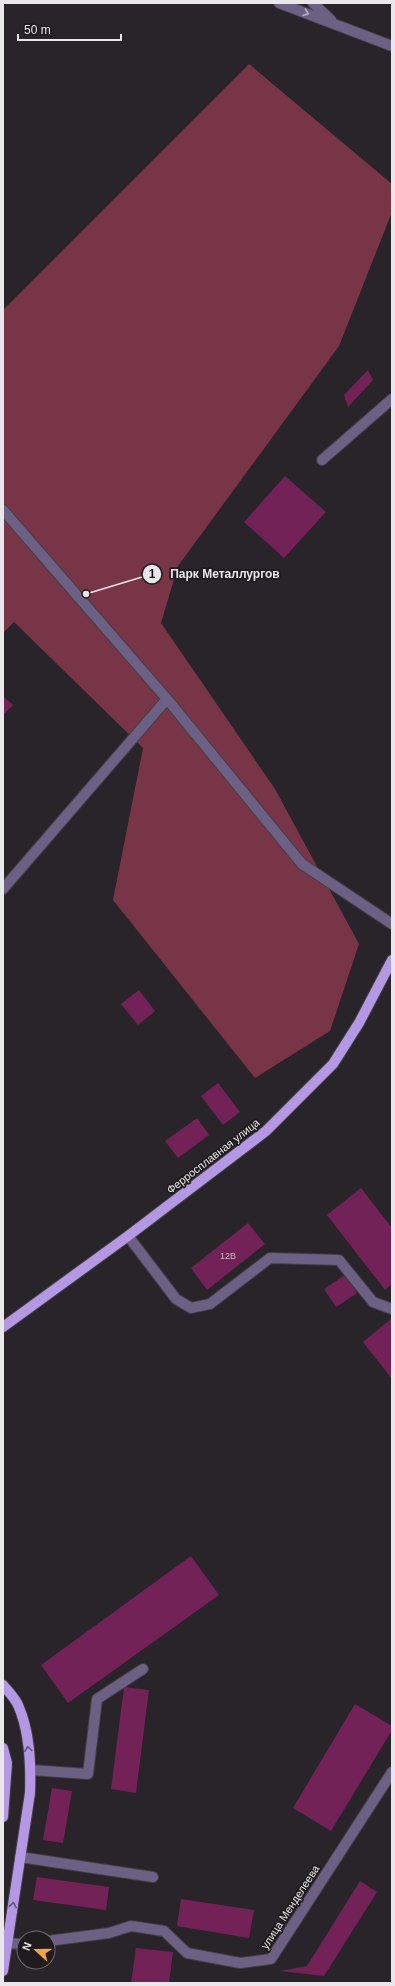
<svg xmlns="http://www.w3.org/2000/svg" width="395" height="1986" font-family="Arial,sans-serif">
<rect width="100%" height="100%" fill="#282429"/>
<!-- green -->
<path fill="#793548" d="M249 64 392 184V212L339 346 178 566 161 623 275 789 359 944 330 1031 255 1078 113 900 143 748 14 622 3 633V310Z"/>
<!-- building -->
<path fill="#732258" d="M368 370 373 380 348 407 344 395Z
M285 476 326 512 284 558 244 522Z
M3 696 13 705 3 715Z
M139 990 155 1011 138 1025 121 1004Z
M218 1083 240 1112 223 1125 201 1096Z
M197 1118 209 1135 178 1158 165 1141Z
M361 1188 392 1228V1284L385 1290 327 1215Z
M248 1223 265 1244 207 1290 191 1268Z
M345 1275 357 1293 336 1307 324 1289Z
M391 1319 392 1320V1379L363 1342Z
M191 1556 219 1595 68 1703 41 1665Z
M124 1687 149 1690 136 1793 111 1789Z
M355 1704 392 1726V1730L331 1831 293 1808Z
M52 1788 72 1791 63 1843 43 1840Z
M37 1877 109 1887 106 1910 33 1900Z
M360 1881 377 1892 324 1976 280 1971 307 1966Z
M181 1899 254 1910 249 1938 177 1926Z
M136 1948 173 1952 169 1983H131Z"/>
<g fill="none" stroke-linecap="round" stroke-linejoin="round">
<defs>
<path id="minor" d="M279 3 392 46
M313 3 331 20
M322 460 392 399
M3 510 167 699 302 864 392 924
M3 889 167 699
M128 1236 176 1299 191 1308 210 1304 270 1258 339 1260 373 1302 392 1309
M31 1770 88 1774 97 1699 143 1669
M20 1857 153 1877
M48 1941 109 1933 131 1926 164 1931 187 1953 240 1963 271 1959 392 1772
M3 1943 24 1944"/>
<path id="major" d="M3 1327 128 1236 266 1131 333 1064 359 1023 392 960
M3 1685C8 1691 15 1698 18 1705 30 1732 31 1764 30 1793L3 1971
M3 1748 7 1763 3 1817"/>
</defs>
<!-- minor casing -->
<use href="#minor" stroke="#433f44" stroke-width="12"/>
<!-- major casing -->
<use href="#major" stroke="#433f44" stroke-width="12"/>
<!-- minor -->
<use href="#minor" stroke="#6c6084" stroke-width="10"/>
<!-- major -->
<use href="#major" stroke="#b498e3" stroke-width="10"/>
</g>
<!-- one-way arrows -->
<defs><path id="oneway-chevron" d="M-2-3.5L2.5 0L-2 3.5" fill="none" stroke-width="1.6" stroke-linecap="round" stroke-linejoin="round"/></defs>
<use stroke="#b8b1c1" href="#oneway-chevron" transform="translate(306 13) rotate(20)"/>
<g stroke="#625377">
<use href="#oneway-chevron" transform="translate(28 1749) rotate(-98)"/>
<use href="#oneway-chevron" transform="translate(13 1905) rotate(-81)"/>
</g>
<g text-anchor="middle" dominant-baseline="central" stroke-width="3.5" stroke-linejoin="round" paint-order="stroke">
<!-- number labels -->
<g font-size="9" fill="#ccb6c6">
<text x="228" y="1256">12В</text>
</g>
<!-- street labels -->
<g font-size="11" fill="#eae7ea" stroke="#1f1b1f">
<text transform="translate(213 1156) rotate(-38)">Ферросплавная улица</text>
<text transform="translate(290 1907) rotate(-57)">улица Менделеева</text>
</g>
</g>
<!-- callouts -->
<path fill="none" stroke="#eae7ea" stroke-width="1.5" d="M86 594L152 574"/>
<g fill="#eae7ea" stroke="#1f1b1f" stroke-width="1.5">
<circle cx="86" cy="594" r="4"/>
<circle cx="152" cy="574" r="10"/>
</g>
<g font-size="12" text-anchor="middle" font-weight="bold" fill="#111">
<text x="152" y="578">1</text>
</g>
<g font-size="12" text-anchor="middle" font-weight="bold" fill="#eae7ea" stroke="#1f1b1f" stroke-width="3.5" stroke-linejoin="round" paint-order="stroke">
<text x="225" y="578">Парк Металлургов</text>
</g>
<!-- border -->
<rect width="395" height="1986" fill="none" stroke="#eae7ea" stroke-width="8"/>
<!-- north arrow -->
<g transform="translate(36 1950) rotate(291)"><circle r="19" fill="#1f1b1f" stroke="#706d70"/>
<path d="M0-3L7 15L0 10L-7 15Z" fill="#f2a541"/>
<text y="-6" font-size="11" font-weight="bold" text-anchor="middle" fill="#eae7ea">N</text>
</g>
<!-- scale -->
<path d="M18 34v6h103v-6" fill="none" stroke="#eae7ea" stroke-width="2"/>
<text x="24" y="34" font-size="12" fill="#eae7ea" stroke="#1f1b1f" stroke-width="3" paint-order="stroke">50 m</text>
</svg>
